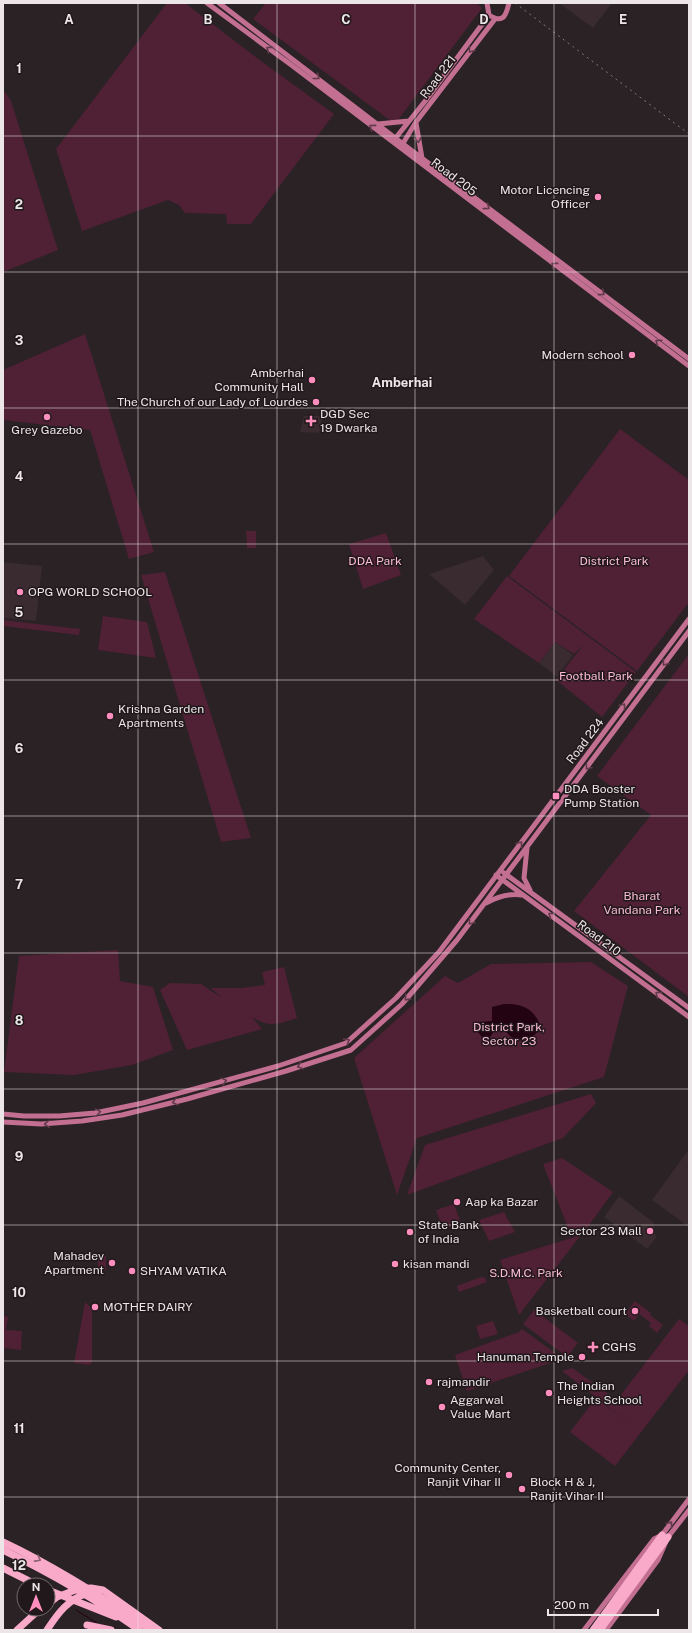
<svg xmlns="http://www.w3.org/2000/svg" width="692" height="1633" font-family="'Public Sans',sans-serif">
<rect width="100%" height="100%" fill="#2a2225"/>
<!-- built -->
<path fill="#392b30" d="M559 3H612L593 28Z
M304 416H323L319 433 300 432Z
M483 556 494 570 465 605 429 574Z
M3 562 42 566 36 621 3 618Z
M555 642 573 655 557 677 539 663Z
M689 1149V1227L652 1200Z
M619 1196 653 1222 656 1238 647 1249 604 1217Z"/>
<!-- green -->
<path fill="#502035" d="M167 3H185L261 61 334 114 251 224H227L226 214 185 213 179 205 168 200 82 231 56 149Z
M266 3H476L482 8 395 124 253 19Z
M3 89 11 101 58 250 3 272Z
M85 334 154 552 129 559 90 430 3 420V370Z
M620 429 689 480V602L637 671 509 576Z
M246 531H256V548H247Z
M386 533 401 575 363 589 349 544Z
M165 572 251 838 221 842 141 575Z
M507 576 636 672 602 717 556 680 584 644 574 654 555 642 539 663 474 619Z
M103 616 147 622 156 658 98 650Z
M3 620 80 629 79 635 3 626Z
M689 654V997L574 911 651 815 597 776Z
M118 950 120 981 153 987 173 1050 132 1065 74 1075 4 1072 19 956Z
M591 962 628 986 604 1077 417 1138 397 1195 354 1058 445 976 458 983 491 964Z
M284 967 297 1018C279 1024 270 1028 252 1017L262 1029 187 1050 160 990 170 983 201 984 222 998 211 988H242L265 985 262 972Z
M591 1094 596 1103 563 1138 407 1195 425 1145Z
M562 1158 613 1192 585 1231 580 1228 570 1233 543 1164Z
M454 1204 461 1224 443 1230 436 1210Z
M504 1212 515 1232 489 1241 479 1220Z
M581 1235 519 1315 500 1260Z
M98 1256H106V1270H98Z
M481 1277 485 1278 487 1282 459 1292 457 1286Z
M635 1301 651 1313 650 1315 663 1325 657 1333 649 1326 651 1323 639 1314 634 1321 625 1314Z
M85 1302 92 1309V1363L89 1365 74 1363Z
M534 1310 578 1343 567 1357 523 1324Z
M4 1316 8 1317 6 1330 22 1331 21 1350 3 1348V1317Z
M679 1319 689 1326V1370L615 1466 570 1432 596 1398 633 1426 562 1371 572 1368 617 1400Z
M493 1321 498 1334 480 1339 476 1326Z
M522 1329 558 1355 559 1360 467 1391 455 1355 519 1332Z"/>
<!-- water -->
<path fill="#230212" d="M504 1004C524 1004 534 1009 541 1027 535 1038 521 1044 510 1036 506 1033 506 1029 501 1026L496 1028 489 1039 482 1037 477 1031 479 1022 492 1021V1007Z"/>
<g fill="none" stroke-linecap="round" stroke-linejoin="round">
<!-- stream -->
<path stroke="#230212" stroke-width="1" d="M59 1600 65 1604
M76 1610 97 1623"/>
<!-- secondary -->
<path stroke="#c26f91" stroke-width="5" d="M207 3 290 64 689 366
M219 3 403 144 689 359
M487 3 489 15C503 24 506 16 509 3
M416 123 422 158
M378 124 409 121
M394 140 426 100 489 15
M402 145 416 122 495 19
M527 848 524 878 530 890
M504 873 689 1008
M496 875 689 1017
M486 903C497 897 510 893 522 895
M3 1114 24 1116H59L95 1113 143 1103 278 1066 346 1043 396 998 439 952 689 619
M3 1122 41 1124 82 1121 122 1115 187 1099 286 1071 351 1050 402 1004 457 940 689 631
M584 1630 654 1539 662 1535 689 1499
M606 1630 658 1560 668 1537 689 1510"/>
<!-- highway -->
<path stroke="#f9aac9" stroke-width="7" d="M3 1568 37 1585
M48 1604 57 1597 78 1589 91 1588 103 1590 159 1630
M87 1625 111 1630
M17 1630 40 1609
M47 1630C58 1613 69 1598 89 1593
M593 1630 662 1535
M600 1630 668 1537"/>
<!-- rail -->
<path stroke="#827a7d" stroke-width="1" stroke-dasharray="2 4" stroke-linecap="butt" d="M515 3 689 134"/>
<!-- highway-bridge -->
<path stroke="#f9aac9" stroke-width="7" d="M3 1542C56 1567 103 1597 151 1630
M3 1550C50 1573 96 1599 139 1630
M48 1590 116 1617"/>
</g>
<!-- one-way arrows -->
<defs><path id="oneway-chevron" d="M-2-3.5L2.5 0L-2 3.5" fill="none" stroke-width="1.6" stroke-linecap="round" stroke-linejoin="round"/></defs>
<g stroke="#613b4a">
<use href="#oneway-chevron" transform="translate(269 49) rotate(-144)"/>
<use href="#oneway-chevron" transform="translate(471 50) rotate(127)"/>
<use href="#oneway-chevron" transform="translate(317 77) rotate(38)"/>
<use href="#oneway-chevron" transform="translate(372 127) rotate(-143)"/>
<use href="#oneway-chevron" transform="translate(418 140) rotate(80)"/>
<use href="#oneway-chevron" transform="translate(487 207) rotate(37)"/>
<use href="#oneway-chevron" transform="translate(554 265) rotate(-143)"/>
<use href="#oneway-chevron" transform="translate(602 293) rotate(37)"/>
<use href="#oneway-chevron" transform="translate(658 342) rotate(-143)"/>
<use href="#oneway-chevron" transform="translate(665 663) rotate(127)"/>
<use href="#oneway-chevron" transform="translate(623 706) rotate(-53)"/>
<use href="#oneway-chevron" transform="translate(588 767) rotate(127)"/>
<use href="#oneway-chevron" transform="translate(520 844) rotate(-53)"/>
<use href="#oneway-chevron" transform="translate(551 915) rotate(-144)"/>
<use href="#oneway-chevron" transform="translate(471 922) rotate(127)"/>
<use href="#oneway-chevron" transform="translate(658 994) rotate(-143)"/>
<use href="#oneway-chevron" transform="translate(407 998) rotate(132)"/>
<use href="#oneway-chevron" transform="translate(347 1041) rotate(-32)"/>
<use href="#oneway-chevron" transform="translate(300 1066) rotate(162)"/>
<use href="#oneway-chevron" transform="translate(224 1081) rotate(-15)"/>
<use href="#oneway-chevron" transform="translate(175 1102) rotate(166)"/>
<use href="#oneway-chevron" transform="translate(98 1112) rotate(-10)"/>
<use href="#oneway-chevron" transform="translate(47 1124) rotate(176)"/>
<use href="#oneway-chevron" transform="translate(670 1524) rotate(-53)"/>
</g>
<use stroke="#8c6172" href="#oneway-chevron" transform="translate(38 1559) rotate(28)"/>
<!-- grid -->
<path fill="none" stroke="#ece6e8" stroke-width="1" stroke-opacity="0.55" d="M138 3V1630M277 3V1630M415 3V1630M554 3V1630M3 136H689M3 272H689M3 408H689M3 544H689M3 680H689M3 816H689M3 953H689M3 1089H689M3 1225H689M3 1361H689M3 1497H689"/>
<!-- markers -->
<g fill="#fe8ebd" stroke="#20181b" stroke-width="1.5">
<circle cx="598" cy="197" r="4"/>
<circle cx="632" cy="355" r="4"/>
<circle cx="312" cy="380" r="4"/>
<circle cx="316" cy="402" r="4"/>
<circle cx="47" cy="417" r="4"/>
<path d="M309 415h4v4h4v4h-4v4h-4v-4h-4v-4h4z"/>
<circle cx="20" cy="592" r="4"/>
<circle cx="110" cy="716" r="4"/>
<rect x="552" y="792" width="8" height="8" rx="2"/>
<circle cx="457" cy="1202" r="4"/>
<circle cx="650" cy="1231" r="4"/>
<circle cx="410" cy="1232" r="4"/>
<circle cx="112" cy="1263" r="4"/>
<circle cx="395" cy="1264" r="4"/>
<circle cx="132" cy="1271" r="4"/>
<circle cx="95" cy="1307" r="4"/>
<circle cx="635" cy="1311" r="4"/>
<path d="M591 1341h4v4h4v4h-4v4h-4v-4h-4v-4h4z"/>
<circle cx="582" cy="1357" r="4"/>
<circle cx="429" cy="1382" r="4"/>
<circle cx="549" cy="1393" r="4"/>
<circle cx="442" cy="1407" r="4"/>
<circle cx="509" cy="1475" r="4"/>
<circle cx="522" cy="1489" r="4"/>
</g>
<g text-anchor="middle" dominant-baseline="central" stroke-width="3" stroke-linejoin="round" paint-order="stroke">
<!-- street labels -->
<g font-size="12" fill="#ece6e8" stroke="#20181b">
<text transform="translate(438 77) rotate(-53)">Road 221</text>
<text transform="translate(454 177) rotate(37)">Road 205</text>
<text transform="translate(585 741) rotate(-53)">Road 224</text>
<text transform="translate(599 938) rotate(37)">Road 210</text>
</g>
<!-- poi labels -->
<g font-size="12" fill="#ece6e8" stroke="#20181b" text-anchor="start">
<text x="590" y="190" text-anchor="end">Motor Licencing<tspan x="590" dy="14">Officer</tspan></text>
<text x="624" y="355" text-anchor="end">Modern school</text>
<text x="304" y="373" text-anchor="end">Amberhai<tspan x="304" dy="14">Community Hall</tspan></text>
<text x="308" y="402" text-anchor="end">The Church of our Lady of Lourdes</text>
<text x="320" y="414">DGD Sec<tspan x="320" dy="14">19 Dwarka</tspan></text>
<text x="47" y="430" text-anchor="middle">Grey Gazebo</text>
<text x="28" y="592">OPG WORLD SCHOOL</text>
<text x="118" y="709">Krishna Garden<tspan x="118" dy="14">Apartments</tspan></text>
<text x="564" y="789">DDA Booster<tspan x="564" dy="14">Pump Station</tspan></text>
<text x="465" y="1202">Aap ka Bazar</text>
<text x="418" y="1225">State Bank<tspan x="418" dy="14">of India</tspan></text>
<text x="642" y="1231" text-anchor="end">Sector 23 Mall</text>
<text x="104" y="1256" text-anchor="end">Mahadev<tspan x="104" dy="14">Apartment</tspan></text>
<text x="403" y="1264">kisan mandi</text>
<text x="140" y="1271">SHYAM VATIKA</text>
<text x="103" y="1307">MOTHER DAIRY</text>
<text x="627" y="1311" text-anchor="end">Basketball court</text>
<text x="602" y="1347">CGHS</text>
<text x="574" y="1357" text-anchor="end">Hanuman Temple</text>
<text x="437" y="1382">rajmandir</text>
<text x="557" y="1386">The Indian<tspan x="557" dy="14">Heights School</tspan></text>
<text x="450" y="1400">Aggarwal<tspan x="450" dy="14">Value Mart</tspan></text>
<text x="501" y="1468" text-anchor="end">Community Center,<tspan x="501" dy="14">Ranjit Vihar II</tspan></text>
<text x="530" y="1482">Block H &amp; J,<tspan x="530" dy="14">Ranjit Vihar II</tspan></text>
</g>
<!-- park labels -->
<g font-size="12" fill="#fcbbd4" stroke="#20181b">
<text x="375" y="561">DDA Park</text>
<text x="614" y="561">District Park</text>
<text x="596" y="676">Football Park</text>
<text x="642" y="896">Bharat<tspan x="642" dy="14">Vandana Park</tspan></text>
<text x="509" y="1027">District Park,<tspan x="509" dy="14">Sector 23</tspan></text>
<text x="526" y="1273">S.D.M.C. Park</text>
</g>
<!-- neighbourhood labels -->
<g font-size="13" font-weight="bold" fill="#ece6e8" stroke="#20181b">
<text x="402" y="382">Amberhai</text>
</g>
</g>
<g font-size="13" text-anchor="middle" font-weight="bold" fill="#ece6e8" stroke="#20181b" stroke-width="3" stroke-linejoin="round" paint-order="stroke">
<text x="69" y="24">A</text>
<text x="208" y="24">B</text>
<text x="346" y="24">C</text>
<text x="484" y="24">D</text>
<text x="623" y="24">E</text>
<text x="19" y="73">1</text>
<text x="19" y="209">2</text>
<text x="19" y="345">3</text>
<text x="19" y="481">4</text>
<text x="19" y="617">5</text>
<text x="19" y="753">6</text>
<text x="19" y="889">7</text>
<text x="19" y="1025">8</text>
<text x="19" y="1161">9</text>
<text x="19" y="1297">10</text>
<text x="19" y="1433">11</text>
<text x="19" y="1570">12</text>
</g>
<!-- border -->
<rect width="692" height="1633" fill="none" stroke="#ece6e8" stroke-width="8"/>
<!-- north arrow -->
<g transform="translate(36 1597)"><circle r="19" fill="#20181b" stroke="#726a6d"/>
<path d="M0-3L7 15L0 10L-7 15Z" fill="#fe8ebd"/>
<text y="-6" font-size="11" font-weight="bold" text-anchor="middle" fill="#ece6e8">N</text>
</g>
<!-- scale -->
<path d="M548 1609v6h110v-6" fill="none" stroke="#ece6e8" stroke-width="2"/>
<text x="554" y="1609" font-size="12" fill="#ece6e8" stroke="#20181b" stroke-width="3" paint-order="stroke">200 m</text>
</svg>
